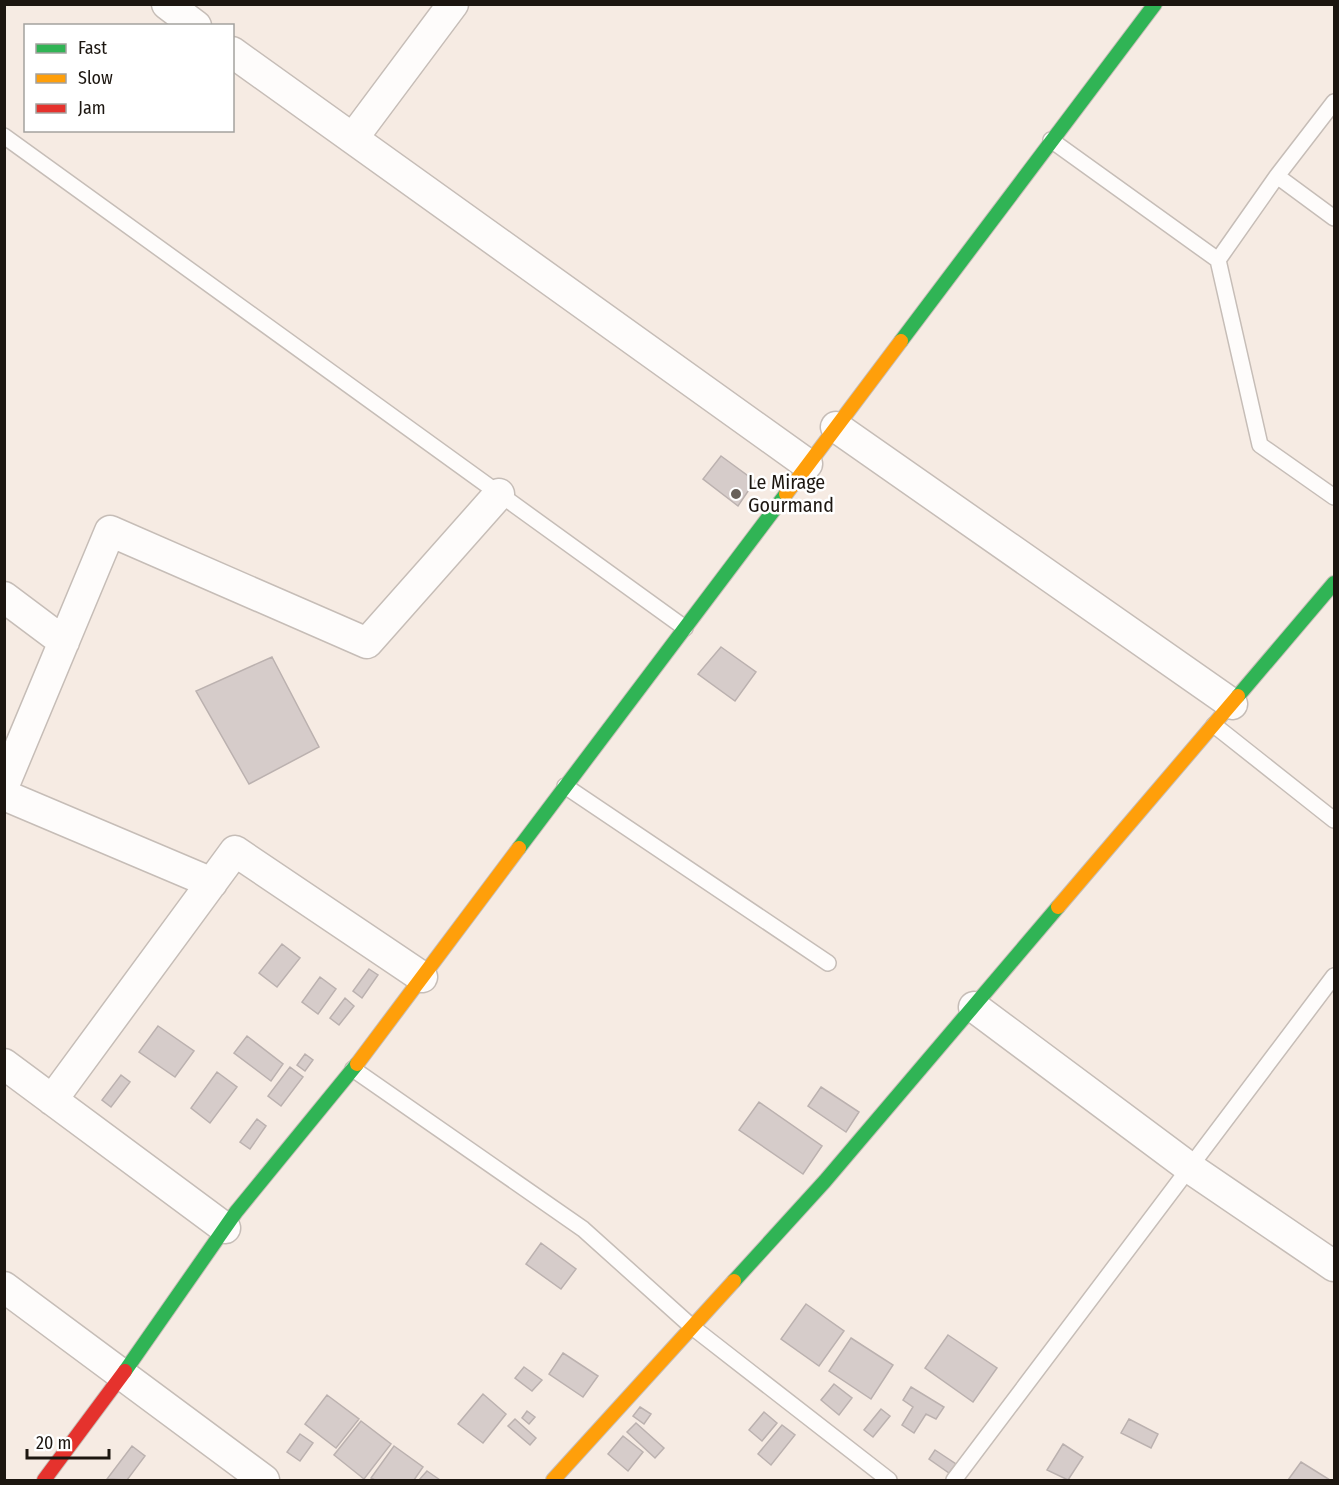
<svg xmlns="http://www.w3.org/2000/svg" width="1339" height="1485" font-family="'Fira Sans Condensed',sans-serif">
<rect width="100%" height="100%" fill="#f6ebe3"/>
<!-- building -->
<path fill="#d6ccca" stroke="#bbb1af" stroke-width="1.5" d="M721 456 755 481 738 506 703 479Z
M721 647 756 672 735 701 698 674Z
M272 657 319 747 249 784 196 691Z
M282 944 300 958 277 987 259 973Z
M369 969 378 975 362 998 353 991Z
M320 977 336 989 318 1014 302 1002Z
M345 998 354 1006 339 1025 330 1018Z
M158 1026 194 1051 175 1077 139 1052Z
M247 1036 283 1064 271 1081 234 1053Z
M305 1054 313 1060 305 1071 297 1065Z
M290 1067 303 1077 281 1106 268 1096Z
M217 1072 237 1087 210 1123 191 1108Z
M121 1075 130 1082 111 1107 102 1100Z
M821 1087 859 1112 846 1132 808 1106Z
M759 1102 822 1146 803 1174 739 1130Z
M257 1119 266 1126 250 1149 240 1142Z
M541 1243 576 1269 561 1289 526 1264Z
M806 1304 844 1331 819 1366 781 1339Z
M948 1335 997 1368 973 1402 925 1368Z
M851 1338 893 1365 871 1399 829 1371Z
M563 1353 598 1376 583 1397 549 1374Z
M524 1367 542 1380 532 1391 515 1378Z
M834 1384 852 1398 839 1415 821 1400Z
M911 1387 944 1407 936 1419 926 1414 914 1433 902 1425 913 1407 903 1400Z
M483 1394 506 1414 483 1443 458 1424Z
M327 1395 359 1419 336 1448 305 1424Z
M640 1407 651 1414 644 1424 633 1416Z
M881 1409 890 1416 873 1437 864 1430Z
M527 1411 535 1417 529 1424 522 1418Z
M764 1412 777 1423 762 1441 749 1430Z
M515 1419 536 1438 530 1445 508 1426Z
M1129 1419 1158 1434 1151 1448 1121 1433Z
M361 1421 391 1444 364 1479 334 1455Z
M636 1423 664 1448 655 1458 627 1432Z
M782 1425 795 1435 771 1465 758 1454Z
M300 1434 313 1443 300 1461 287 1452Z
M623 1436 643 1452 628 1471 608 1454Z
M1063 1444 1083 1457 1068 1480 1047 1470Z
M132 1446 145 1456 127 1480 107 1479Z
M394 1446 423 1467 414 1480H375L371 1478Z
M935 1450 956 1464 949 1473 929 1459Z
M1301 1462 1330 1480H1288Z
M427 1471 440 1480H419Z"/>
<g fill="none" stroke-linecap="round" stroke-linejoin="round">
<defs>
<path id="lane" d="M1334 102 1277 176 1218 260 1260 445 1334 497
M4 136 685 628
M1051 140 1218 260
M1277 176 1334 218
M1214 725 1334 820
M565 786 828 963
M353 1069 583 1229 691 1326 889 1480
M954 1480 1334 976"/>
<path id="street" d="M167 4 196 26
M232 52 807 464
M353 138 453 4
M836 427 1232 704
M4 597 64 642
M4 785 110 531 367 643 499 494
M4 795 212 883
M974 1007 1190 1168 1334 1266
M4 1064 225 1228
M52 1100 235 851 422 977
M4 1287 264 1480"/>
<path id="fast" d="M901 341 1155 4
M1238 696 1334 583
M519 848 786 494
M734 1281 825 1181 1058 907
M125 1371 236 1212 357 1064"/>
<path id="slow" d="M786 494 901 341
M1058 907 1238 696
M357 1064 519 848
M553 1480 734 1281"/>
<path id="jam" d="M44 1480 125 1371"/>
</defs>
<!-- lane casing -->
<use href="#lane" stroke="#c6bdb7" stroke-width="18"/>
<!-- street casing -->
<use href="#street" stroke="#c6bdb7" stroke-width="33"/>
<!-- fast casing -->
<use href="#fast" stroke="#c6bdb7" stroke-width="16"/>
<!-- slow casing -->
<use href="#slow" stroke="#c6bdb7" stroke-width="16"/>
<!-- jam casing -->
<use href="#jam" stroke="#c6bdb7" stroke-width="16"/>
<!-- lane -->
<use href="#lane" stroke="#fefcfb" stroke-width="15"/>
<!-- street -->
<use href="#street" stroke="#fefcfb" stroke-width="30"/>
<!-- fast -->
<use href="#fast" stroke="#30b455" stroke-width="14"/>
<!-- slow -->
<use href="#slow" stroke="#ff9f0a" stroke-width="14"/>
<!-- jam -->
<use href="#jam" stroke="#e5322d" stroke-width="14"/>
</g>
<!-- markers -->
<circle fill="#68615a" stroke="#fff" stroke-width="2" cx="736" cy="494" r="6"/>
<g text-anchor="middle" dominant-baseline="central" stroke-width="5" stroke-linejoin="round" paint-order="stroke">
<!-- poi labels -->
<g font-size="20" fill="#1c1610" stroke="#fff" text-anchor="start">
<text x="748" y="482">Le Mirage<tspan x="748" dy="23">Gourmand</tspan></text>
</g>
</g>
<!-- border -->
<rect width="1339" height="1485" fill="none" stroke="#1c1610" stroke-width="12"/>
<!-- legend -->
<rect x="24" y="24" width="210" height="108" fill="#ffffff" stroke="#a4a29f" stroke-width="1.5"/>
<rect x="36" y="44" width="30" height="9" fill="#30b455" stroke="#a4a29f" stroke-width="1.5"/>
<text x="78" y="54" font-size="18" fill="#1c1610">Fast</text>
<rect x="36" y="74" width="30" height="9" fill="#ff9f0a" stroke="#a4a29f" stroke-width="1.5"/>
<text x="78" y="84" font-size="18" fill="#1c1610">Slow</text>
<rect x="36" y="104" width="30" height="9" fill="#e5322d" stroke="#a4a29f" stroke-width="1.5"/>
<text x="78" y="114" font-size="18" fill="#1c1610">Jam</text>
<!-- scale -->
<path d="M27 1449v9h82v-9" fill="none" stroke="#1c1610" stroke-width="3"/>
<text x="36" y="1449" font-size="18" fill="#1c1610" stroke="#ffffff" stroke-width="4.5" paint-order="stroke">20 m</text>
</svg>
